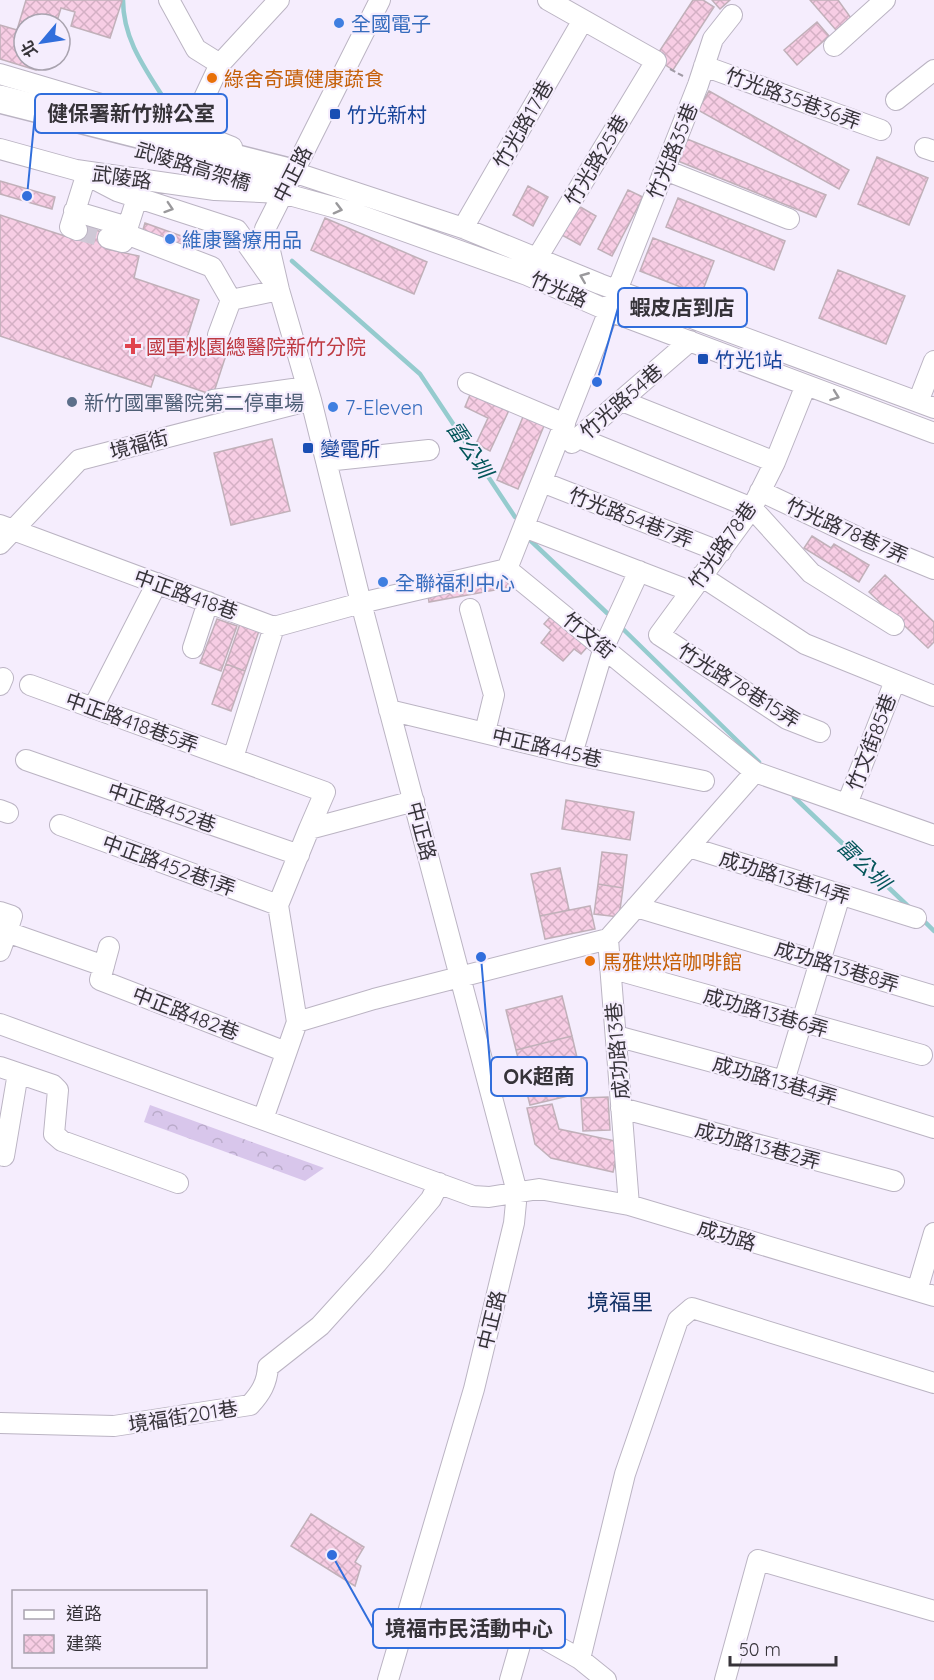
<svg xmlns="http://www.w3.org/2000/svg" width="934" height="1680" font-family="Quicksand,'Noto Sans TC',sans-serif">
<defs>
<pattern id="park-crowns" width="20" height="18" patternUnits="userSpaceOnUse" patternTransform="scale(1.5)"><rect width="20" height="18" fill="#d8c6eb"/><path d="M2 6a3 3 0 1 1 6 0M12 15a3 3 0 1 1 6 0" fill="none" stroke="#baabca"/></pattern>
<pattern id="building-cross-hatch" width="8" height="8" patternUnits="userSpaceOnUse" patternTransform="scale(1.5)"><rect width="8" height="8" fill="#f7cde4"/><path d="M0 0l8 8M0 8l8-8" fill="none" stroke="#d4b0c4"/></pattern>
</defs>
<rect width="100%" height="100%" fill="#f5edfd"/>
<!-- park -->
<path fill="url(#park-crowns)" d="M150 1105 324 1168 305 1181 144 1122Z"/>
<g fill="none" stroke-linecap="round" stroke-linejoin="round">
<!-- stream -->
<path stroke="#95cbce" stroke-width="4.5" d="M123 0C123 41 147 71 168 105
M292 261 420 374 515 517
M531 541 607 613
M624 630 759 762
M794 797 911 909
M922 919 934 931"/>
</g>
<!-- building -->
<path fill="url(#building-cross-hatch)" stroke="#c1b0b9" stroke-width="1.5" d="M26 0H119L122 1 110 38 71 26 75 12 61 8 58 18 52 16 50 24H24V60H39L36 70 0 59V25L17 30Z
M693 0H703L714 7 673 70 655 58Z
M712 0H730L720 9Z
M810 0H838L851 18 836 30Z
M817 22 829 36 797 65 784 50Z
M709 91 849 170 839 189 698 110Z
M687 139 826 195 816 217 678 161Z
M877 157 928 178 909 225 858 204Z
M0 181 55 197 52 209 0 194Z
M528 186 548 197 533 226 513 215Z
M628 190 643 197 612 256 598 249Z
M678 198 785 241 774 270 666 227Z
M577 205 596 216 580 245 560 234Z
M0 215 74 239 80 225 108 234 106 249 139 256 134 278 199 300 187 338 227 352 213 395 155 375 151 387 0 336Z
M325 218 427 262 414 294 311 250Z
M145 223 198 242 194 254 141 236Z
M653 238 714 261 701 295 640 271Z
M838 270 905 296 886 344 819 318Z
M472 390 510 408 490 451 476 444 488 418 465 407Z
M525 412 546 421 518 489 497 480Z
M272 439 290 511 231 525 214 453Z
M812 536 831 548 834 544 869 565 859 582 804 548Z
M508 574 511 587 429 602 427 589Z
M885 575 934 622V642L928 648 869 592Z
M552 615 589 645 581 654 574 649 563 661 541 643 551 630 544 624Z
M217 619 237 626 221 671 200 663Z
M241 621 260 628 245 671 226 664Z
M226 664 245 671 231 711 212 704Z
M566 800 634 812 630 840 562 829Z
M602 852 627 855 623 888 598 884Z
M560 868 569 910 540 916 531 874Z
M598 884 623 888 619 917 594 914Z
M590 906 595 929 545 939 540 916Z
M562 996 572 1036 516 1050 506 1010Z
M572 1036 585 1092 530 1105 516 1050Z
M608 1097 610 1130 583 1131 581 1098Z
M552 1104 559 1129 620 1142 613 1172 551 1158 535 1144 527 1108Z
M311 1514 364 1547 355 1562 361 1566 355 1586 291 1546Z"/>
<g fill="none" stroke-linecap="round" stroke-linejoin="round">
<!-- minor-tunnel -->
<path stroke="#cfc8d6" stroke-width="20" stroke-dasharray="20 10" stroke-linecap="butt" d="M77 230 108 238"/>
<defs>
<path id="minor" d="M169 0 196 49 220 64
M380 0 265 229 279 290 311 400 361 603 517 1192 514 1223 474 1389 388 1680
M834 46 885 0
M704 66 881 130
M0 74 189 130 232 147
M896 100 934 70
M189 130 220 64 279 0
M925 148 934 151
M0 149 76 170 215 190 282 193 351 212 527 275 609 311 934 433
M281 168 463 228 600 284 934 408
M665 170 789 219
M92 178 117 191 237 230 273 281
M74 211 128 227
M463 228 583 20
M77 230 70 227 86 176
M126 234 212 267 231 300 279 290
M108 238 123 242 137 198
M537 258 656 61 548 0
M218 335 231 300
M468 383 565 424
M806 385 775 462 752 508 659 635 787 719 820 732
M213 400 307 387
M622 401 775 462
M918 402 934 361
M579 438 752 508 811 573 894 625
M572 443 690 341
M326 461 429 450
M542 482 721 552
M760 491 866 541 934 569
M0 525 274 627 361 603 507 569
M524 527 690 591
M0 544 79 460 311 400
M507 569 698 85 713 39 732 15
M507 569 755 772 934 835
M701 576 805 644 934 696
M470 609 494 695 485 732
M193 648 208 602
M0 685 3 678
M30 685 325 792 309 829
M93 708 157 583
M389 710 572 754 704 781
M572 754 604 647 639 571
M233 758 274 627
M26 760 299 855
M847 804 895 681
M0 810 8 813
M60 825 278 905
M689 847 916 918
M636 907 934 996
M0 912 12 916 7 932 104 966
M109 947 100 980 286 1052
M0 951 7 932
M610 968 922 1055
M297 1022 278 905 309 829 414 801
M0 1024 473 1196 489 1197 539 1189 629 1205 934 1296
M616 1036 784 1081 934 1128
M0 1067 53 1085 58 1090 54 1134 62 1141 178 1183
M784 1081 840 895
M621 1108 894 1181
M263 1119 297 1022 374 999 608 939
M4 1156 18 1073
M629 1205 608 939 755 772
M917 1291 934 1233
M0 1423 114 1426 250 1405C261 1393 267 1383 268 1367L320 1326 377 1263 431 1199 439 1183
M580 1659 625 1474 678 1320 692 1308 934 1383
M510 1680 525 1628 580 1659 606 1680
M725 1680 758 1560 934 1611"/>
<path id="highway" d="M0 99 293 173
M200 167 282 193"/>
</defs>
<!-- minor casing -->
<use href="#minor" stroke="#bbb4c3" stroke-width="22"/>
<!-- highway casing -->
<use href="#highway" stroke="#bbb4c3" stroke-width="30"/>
<!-- path -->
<path stroke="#a09aa5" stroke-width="2" stroke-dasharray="6 3" stroke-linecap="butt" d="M670 69 683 76"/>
<!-- minor -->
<use href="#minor" stroke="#fff" stroke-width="20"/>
<!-- highway -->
<use href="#highway" stroke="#fff" stroke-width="27"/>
</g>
<!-- one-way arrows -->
<defs><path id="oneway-chevron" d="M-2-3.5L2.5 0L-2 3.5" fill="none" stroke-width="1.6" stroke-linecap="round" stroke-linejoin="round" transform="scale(1.5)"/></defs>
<g stroke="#9a999c">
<use href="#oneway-chevron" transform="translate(169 208) rotate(18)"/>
<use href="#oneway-chevron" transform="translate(338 209) rotate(15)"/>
<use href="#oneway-chevron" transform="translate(584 277) rotate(-158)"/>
<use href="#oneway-chevron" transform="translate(835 396) rotate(20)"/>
</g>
<!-- markers -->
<g fill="#3f7fe0" stroke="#f5edfd" stroke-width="2">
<circle cx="339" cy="23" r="6"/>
<circle cx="170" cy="239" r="6"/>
<circle cx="333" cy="407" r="6"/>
<circle cx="383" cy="582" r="6"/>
</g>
<g fill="#e8710a" stroke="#f5edfd" stroke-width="2">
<circle cx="212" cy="78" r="6"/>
<circle cx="590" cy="961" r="6"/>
</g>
<g fill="#1a4fb4" stroke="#f5edfd" stroke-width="2">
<rect x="329" y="108" width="12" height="12" rx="3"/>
<rect x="697" y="353" width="12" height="12" rx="3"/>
<rect x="302" y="442" width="12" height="12" rx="3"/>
</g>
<path fill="#e0444e" stroke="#f5edfd" stroke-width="2" d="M130 337h6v6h6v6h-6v6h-6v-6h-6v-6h6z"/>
<circle fill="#5c6f8a" stroke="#f5edfd" stroke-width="2" cx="72" cy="402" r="6"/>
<g text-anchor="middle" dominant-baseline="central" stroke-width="4.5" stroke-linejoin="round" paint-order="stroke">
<!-- shop labels -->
<g font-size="20" fill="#366cbe" stroke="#f5edfd" text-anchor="start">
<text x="351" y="23">全國電子</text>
<text x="182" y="239">維康醫療用品</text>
<text x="345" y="407">7-Eleven</text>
<text x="395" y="582">全聯福利中心</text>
</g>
<!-- food labels -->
<g font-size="20" fill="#c56008" stroke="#f5edfd" text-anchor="start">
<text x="224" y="78">綠舍奇蹟健康蔬食</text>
<text x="602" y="961">馬雅烘焙咖啡館</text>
</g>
<!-- street labels -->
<g font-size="20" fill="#363339" stroke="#f5edfd">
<text transform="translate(793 98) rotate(20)">竹光路35巷36弄</text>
<text transform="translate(523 124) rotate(-60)">竹光路17巷</text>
<text transform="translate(672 151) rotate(-68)">竹光路35巷</text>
<text transform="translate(596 160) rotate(-59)">竹光路25巷</text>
<text transform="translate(193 166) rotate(17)">武陵路高架橋</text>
<text transform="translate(292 174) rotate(-63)">中正路</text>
<text transform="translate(122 177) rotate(8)">武陵路</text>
<text transform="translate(559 289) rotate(23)">竹光路</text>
<text transform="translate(621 401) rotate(-41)">竹光路54巷</text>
<text transform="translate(139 444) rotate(-15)">境福街</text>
<text transform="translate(631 517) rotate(21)">竹光路54巷7弄</text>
<text transform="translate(847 530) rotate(24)">竹光路78巷7弄</text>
<text transform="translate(722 545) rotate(-55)">竹光路78巷</text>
<text transform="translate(186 594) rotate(20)">中正路418巷</text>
<text transform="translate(589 635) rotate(39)">竹文街</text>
<text transform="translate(739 685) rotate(32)">竹光路78巷15弄</text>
<text transform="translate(132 722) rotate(20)">中正路418巷5弄</text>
<text transform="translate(871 742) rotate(-69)">竹文街85巷</text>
<text transform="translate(547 747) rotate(13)">中正路445巷</text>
<text transform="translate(162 807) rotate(19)">中正路452巷</text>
<text transform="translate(422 831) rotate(75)">中正路</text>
<text transform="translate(169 865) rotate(20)">中正路452巷1弄</text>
<text transform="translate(785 877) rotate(17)">成功路13巷14弄</text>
<text transform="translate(837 966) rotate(17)">成功路13巷8弄</text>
<text transform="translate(766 1012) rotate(16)">成功路13巷6弄</text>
<text transform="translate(186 1013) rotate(21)">中正路482巷</text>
<text transform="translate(617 1051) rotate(-95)">成功路13巷</text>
<text transform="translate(775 1080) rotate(16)">成功路13巷4弄</text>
<text transform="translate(758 1145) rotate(15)">成功路13巷2弄</text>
<text transform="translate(727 1235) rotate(17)">成功路</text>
<text transform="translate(491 1320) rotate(-76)">中正路</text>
<text transform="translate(183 1416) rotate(-9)">境福街201巷</text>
</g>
<!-- transit labels -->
<g font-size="20" fill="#164399" stroke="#f5edfd" text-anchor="start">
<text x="347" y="114">竹光新村</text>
<text x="715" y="359">竹光1站</text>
<text x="320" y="448">變電所</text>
</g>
<!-- health labels -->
<g font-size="20" fill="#be3a42" stroke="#f5edfd" text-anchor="start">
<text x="146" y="346">國軍桃園總醫院新竹分院</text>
</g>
<!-- service labels -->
<g font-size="20" fill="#4e5e75" stroke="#f5edfd" text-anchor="start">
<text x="84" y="402">新竹國軍醫院第二停車場</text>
</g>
<!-- water labels -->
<g font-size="21" font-style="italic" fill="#04565a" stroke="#f5edfd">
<text transform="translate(470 449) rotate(56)">雷公圳</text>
<text transform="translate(864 864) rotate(44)">雷公圳</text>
</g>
<!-- quarter labels -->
<g font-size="22" fill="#133166" stroke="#f5edfd">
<text x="620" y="1302">境福里</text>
</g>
</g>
<!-- callouts -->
<path fill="none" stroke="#316edc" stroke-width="2" d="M27 196L35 114M597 382L618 308M481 957L491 1076M332 1555L373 1628"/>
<g fill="#316edc" stroke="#f5edfd" stroke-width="2">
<circle cx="27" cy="196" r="6"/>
<circle cx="597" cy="382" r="6"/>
<circle cx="481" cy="957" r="6"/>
<circle cx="332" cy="1555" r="6"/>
</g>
<g fill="#f5edfd" stroke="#316edc" stroke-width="2">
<rect x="35" y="94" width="192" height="39" rx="6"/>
<rect x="618" y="288" width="129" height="39" rx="6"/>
<rect x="491" y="1057" width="96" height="39" rx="6"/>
<rect x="373" y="1609" width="192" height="39" rx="6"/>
</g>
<g font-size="21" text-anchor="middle" font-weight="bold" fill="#363339">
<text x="131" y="121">健保署新竹辦公室</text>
<text x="682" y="315">蝦皮店到店</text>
<text x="539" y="1084">OK超商</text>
<text x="469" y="1636">境福市民活動中心</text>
</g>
<!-- legend -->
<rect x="12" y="1590" width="195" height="78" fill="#f5edfd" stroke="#a9a3af" stroke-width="1.5"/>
<rect x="24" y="1610" width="30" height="9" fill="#ffffff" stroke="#a9a3af" stroke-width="1.5"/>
<text x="66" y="1620" font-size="18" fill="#363339">道路</text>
<rect x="24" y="1635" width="30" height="18" fill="url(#building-cross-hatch)" stroke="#a9a3af" stroke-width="1.5"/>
<text x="66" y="1650" font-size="18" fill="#363339">建築</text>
<!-- north arrow -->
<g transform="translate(42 42) rotate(241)"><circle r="28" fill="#f5edfd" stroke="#a9a3af" stroke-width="1.5"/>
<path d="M0-4.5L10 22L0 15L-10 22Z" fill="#316edc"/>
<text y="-9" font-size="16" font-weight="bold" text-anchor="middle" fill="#363339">北</text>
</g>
<!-- scale -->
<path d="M730 1656v9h106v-9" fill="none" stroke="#363339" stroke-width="3"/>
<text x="739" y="1656" font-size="18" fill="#363339" stroke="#f5edfd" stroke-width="4.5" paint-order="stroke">50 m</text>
</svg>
